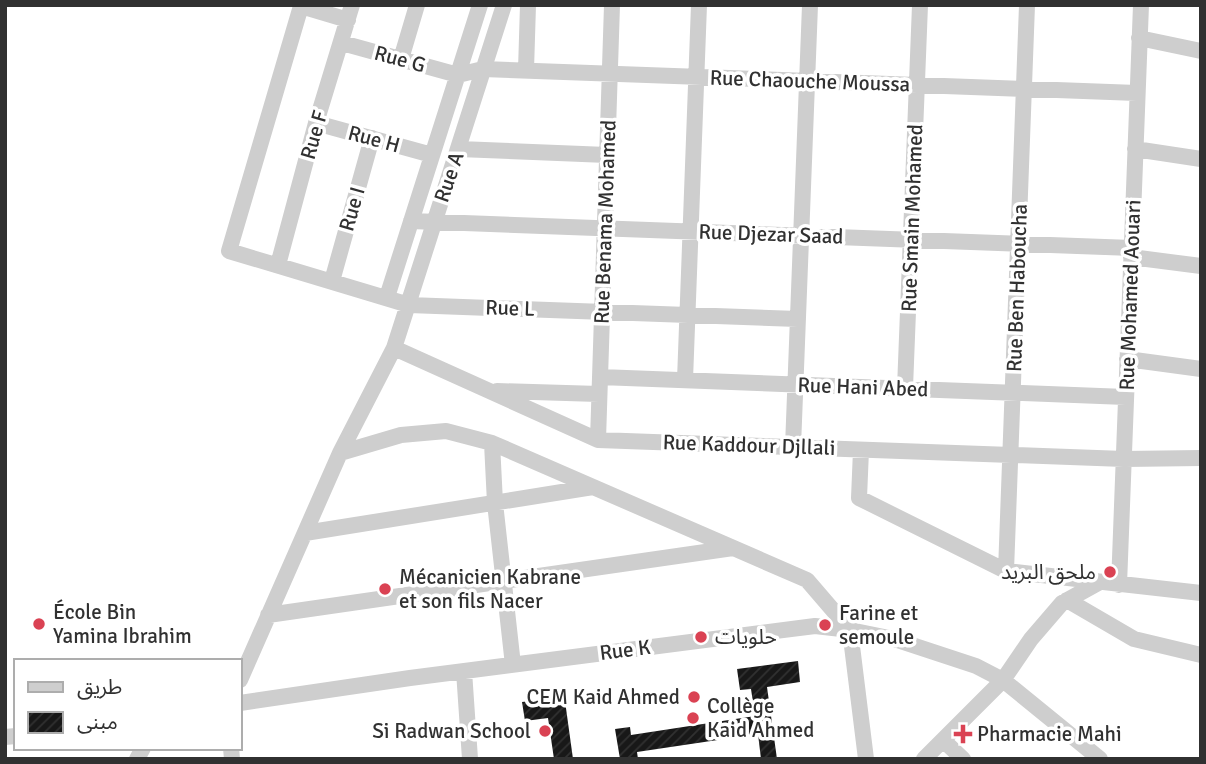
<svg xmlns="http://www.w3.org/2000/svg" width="1206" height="764" font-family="Signika,'Noto Sans Arabic',sans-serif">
<defs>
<pattern id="building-hatch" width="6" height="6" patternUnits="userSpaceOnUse" patternTransform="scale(1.75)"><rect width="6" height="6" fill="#181818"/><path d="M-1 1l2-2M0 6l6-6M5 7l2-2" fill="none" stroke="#313131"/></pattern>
</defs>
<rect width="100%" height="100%" fill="#fff"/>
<!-- building -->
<path fill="url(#building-hatch)" d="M798 661 800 682 767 687 777 759H761L758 734 637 752 638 759H620L615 729 630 727 631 735 755 716 751 689 740 690 737 669Z
M546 699V703L565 701 573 759H554L548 718 525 721 522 702Z"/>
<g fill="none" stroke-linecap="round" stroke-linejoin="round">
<!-- minor -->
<path stroke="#cecece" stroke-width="16" d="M348 20 301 6 229 251 409 305 798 319
M1139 38 1201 51
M342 43 458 75 483 69 1137 93
M401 59 417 5
M526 70 528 5
M316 123 432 155
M459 149 607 155
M1135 149 1201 159
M411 221 1132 248
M1131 257 1201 266
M278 265 316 123 352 5
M332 281 372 138
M387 297 480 5
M394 348 598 440 1124 459 1201 458
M1127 359 1201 369
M600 377 1126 397
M685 380 699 5
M905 388 920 5
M497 391 599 394
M598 440 612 5
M492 443 495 503 513 665
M793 447 810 5
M861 450 859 498 1006 571 1201 593
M340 453 394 348 504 5
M305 533 593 487
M1006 571 1027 5
M1119 585 1141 5
M1067 600 1134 639 1201 655
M268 615 733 548
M464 671 470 759
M240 680 340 453 401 435 446 431 492 443 807 580 850 630 866 759
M240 703 410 678 815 626 850 630 894 639 976 666 1003 680 1100 759
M5 737 16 736
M943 740 963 759
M231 748 232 759
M137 759 143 748
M924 759 1003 680 1031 639 1062 603 1100 582"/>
</g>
<!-- markers -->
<g fill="#da4253" stroke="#fff" stroke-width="2.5">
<circle cx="1110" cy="572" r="7"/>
<circle cx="385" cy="589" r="7"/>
<circle cx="39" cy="624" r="7"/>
<circle cx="825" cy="625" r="7"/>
<circle cx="701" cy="637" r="7"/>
<circle cx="694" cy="697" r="7"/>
<circle cx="693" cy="718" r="7"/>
<circle cx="545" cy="731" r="7"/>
<path d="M959.5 723.5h7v7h7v7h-7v7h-7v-7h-7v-7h7z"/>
</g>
<g text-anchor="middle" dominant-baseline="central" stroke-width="7" stroke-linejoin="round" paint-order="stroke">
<!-- street labels -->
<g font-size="21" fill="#313131" stroke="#fff">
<text transform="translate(400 59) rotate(15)">Rue G</text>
<text transform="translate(810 81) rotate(2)">Rue Chaouche Moussa</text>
<text transform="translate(314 135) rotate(-74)">Rue F</text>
<text transform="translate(374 139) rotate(15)">Rue H</text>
<text transform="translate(449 177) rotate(-71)">Rue A</text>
<text transform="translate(352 209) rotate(-74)">Rue I</text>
<text transform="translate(912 218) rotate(-88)">Rue Smain Mohamed</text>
<text transform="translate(605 222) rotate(-88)">Rue Benama Mohamed</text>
<text transform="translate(771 234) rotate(2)">Rue Djezar Saad</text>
<text transform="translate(1017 288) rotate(-88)">Rue Ben Haboucha</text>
<text transform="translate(1130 295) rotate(-88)">Rue Mohamed Aouari</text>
<text transform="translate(510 308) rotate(2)">Rue L</text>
<text transform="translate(863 387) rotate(2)">Rue Hani Abed</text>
<text transform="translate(749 445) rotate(2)">Rue Kaddour Djllali</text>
<text transform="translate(625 650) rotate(-7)">Rue K</text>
</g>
<!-- poi labels -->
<g font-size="21" fill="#313131" stroke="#fff" text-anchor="start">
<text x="1096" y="572" text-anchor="end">ملحق البريد</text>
<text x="399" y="577">Mécanicien Kabrane<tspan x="399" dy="24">et son fils Nacer</tspan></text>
<text x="53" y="612">École Bin<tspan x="53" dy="24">Yamina Ibrahim</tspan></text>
<text x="839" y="613">Farine et<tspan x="839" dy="24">semoule</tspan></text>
<text x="715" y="637">حلويات</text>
<text x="680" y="697" text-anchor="end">CEM Kaid Ahmed</text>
<text x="707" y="706">Collège<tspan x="707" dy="24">Kaid Ahmed</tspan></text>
<text x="531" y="731" text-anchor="end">Si Radwan School</text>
<text x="977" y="734">Pharmacie Mahi</text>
</g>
</g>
<!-- border -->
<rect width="1206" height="764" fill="none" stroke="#313131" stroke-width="14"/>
<!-- legend -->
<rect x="14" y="659" width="228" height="91" fill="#ffffff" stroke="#adadad" stroke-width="2"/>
<rect x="28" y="682" width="35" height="10" fill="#cecece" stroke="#adadad" stroke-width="2"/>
<text x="77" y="694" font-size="21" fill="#313131">طريق</text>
<rect x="28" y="712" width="35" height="21" fill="url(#building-hatch)" stroke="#adadad" stroke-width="2"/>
<text x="77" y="729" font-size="21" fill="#313131">مبنى</text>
</svg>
